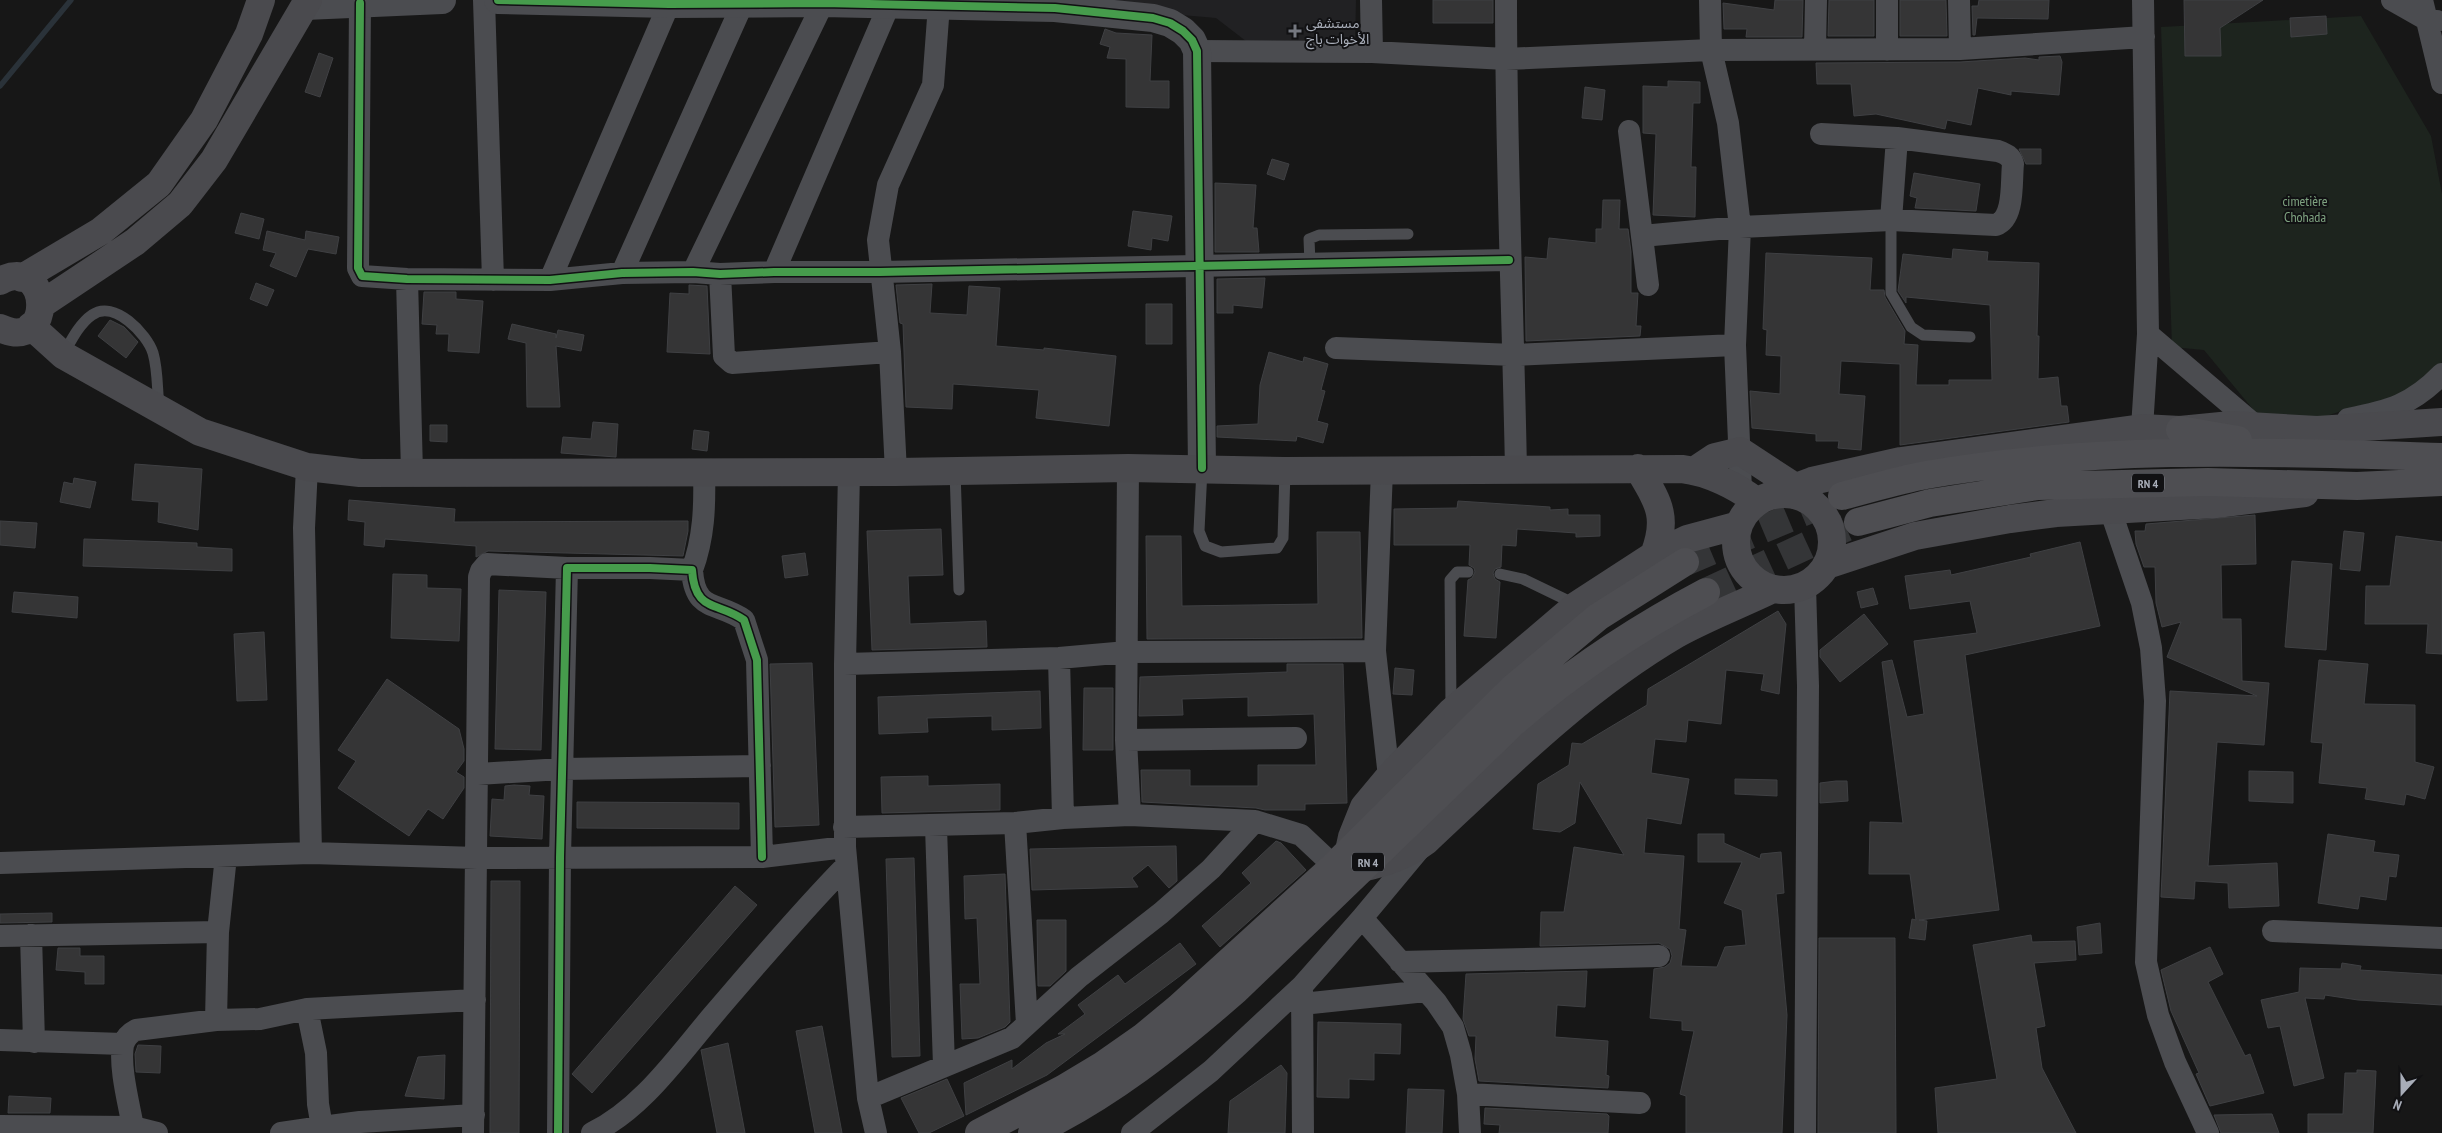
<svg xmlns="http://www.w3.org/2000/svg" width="2442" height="1133" font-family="'PT Sans Narrow','Noto Sans Arabic',sans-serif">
<rect width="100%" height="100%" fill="#171717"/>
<!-- built -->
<path fill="#212123" d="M1008 0H1356L1355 46 1251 45 1216 18Z"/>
<!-- green -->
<path fill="#1d241e" d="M2361 16 2431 136 2442 194V361L2440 367 2406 397 2353 407 2312 421 2256 413 2204 350 2172 347 2161 27Z"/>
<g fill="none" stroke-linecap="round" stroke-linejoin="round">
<!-- stream -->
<path stroke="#2a3239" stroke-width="5.5" d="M0 86 71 0"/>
</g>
<!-- building -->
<path fill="#353536" stroke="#3f4043" d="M1433 0H1493V23H1433Z
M1775 0H1803L1802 37H1746L1747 29H1724L1723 3 1774 10Z
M1829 0H1874V36H1828Z
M1900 0H1946L1947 36H1900Z
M1979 0H2049L2048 19 1977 18 1975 35H1973L1972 6H1978Z
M2184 0H2263L2220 28 2221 56H2185Z
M2326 16 2327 34 2291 37 2290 18Z
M1105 29 1116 33 1152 35 1150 81H1169V108L1126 107V59L1107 58 1110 47 1100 44Z
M319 53 333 58 320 97 305 92Z
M2060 56 2062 62 2059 95 2011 91V95L1978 88 1971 125 1947 120 1945 129 1876 114 1854 116 1851 84H1817L1816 63 1960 62 2025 58 2039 60V57Z
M1668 81 1700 82V103H1693L1691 167H1696L1695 217 1653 215 1656 134 1643 133V86L1668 87Z
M1585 87 1605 90 1602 120 1582 118Z
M2019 149H2041V164H2026Z
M1272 159 1289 164 1284 180 1267 174Z
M1914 173 1980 184 1976 211 1915 208 1917 198 1910 196Z
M1215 183 1256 185 1253 228H1257L1259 252H1215Z
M1603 200H1620L1619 229H1628L1631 252V293H1638L1636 326H1641L1640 336 1526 341 1525 257 1547 259 1549 238 1596 243V229H1602Z
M1133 211 1172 216 1168 241 1152 238 1151 250 1128 246Z
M241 213 264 219 259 239 235 233Z
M267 231 305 240 306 231 339 237 336 254 308 249 296 277 270 266 276 253 263 250Z
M1953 249 1988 252 1987 261 2039 263 2037 336H2039L2038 379 2058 377 2061 406H2067L2069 422 1900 445V364L1841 361 1839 394 1865 396 1861 450 1838 448 1839 441H1816V434L1752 428 1750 391 1780 394 1781 356 1766 355 1767 330 1763 329 1766 253 1872 258 1870 290H1884L1885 297 1905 331 1904 344 1918 345 1916 385H1949V380H1992L1990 305 1906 297V303L1898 291 1903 254 1952 259Z
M1265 278 1262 308 1233 305V313H1217V279Z
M256 283 274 290 267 306 250 299Z
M932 284 930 313 967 315 969 286 1000 288 996 346 1044 350V348L1116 356 1109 426 1036 418 1039 390 953 384 952 409 906 407 903 324 900 323 896 285Z
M689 285 707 286 710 354 667 352 670 293 689 294Z
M424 292H456V299L483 301 479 353 448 351 449 334H436L437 325 422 324Z
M1146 304H1172V344H1146Z
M110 320 124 327 138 342 126 358 98 336Z
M512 324 556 334V338L558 330 584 335 581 351 556 346 560 407H527L526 343 508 339Z
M1269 352 1303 362 1304 357 1328 364 1321 390 1325 391 1317 421 1328 424 1323 443 1297 436 1296 441 1217 437V426L1258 424 1260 385Z
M593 422 618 424 616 457 561 453 563 437 591 439Z
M430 425H447V442L430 441Z
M694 430 709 432 707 451 692 449Z
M135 464 202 469 198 530 158 522 159 502 132 500Z
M74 478 96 482 90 508 60 502 64 482 73 484Z
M349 500 455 509 454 522 688 521V531L683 556 488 551 476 557V546L385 539 384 547 364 545 365 522 348 520Z
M1458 501 1550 507V510L1568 509V515H1600V536L1576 537V533L1517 529 1516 546 1502 545 1501 567 1495 569 1493 573 1495 579 1500 582 1496 638 1464 636 1468 580 1472 578 1475 572 1474 568 1469 565 1470 545H1394V509L1457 508Z
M2255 515 2256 564 2221 565 2222 619H2241L2242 681 2269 683 2264 745 2217 742 2208 866 2277 863 2279 906 2229 908 2228 883 2195 881 2194 899 2161 897 2170 691 2257 696 2167 657 2181 622 2162 627 2156 603 2155 567H2144L2136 544 2135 531H2145L2146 524Z
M0 521 37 523 35 548 0 545Z
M941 529 943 575 908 576 910 624 986 621 987 647 872 650 867 531Z
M2344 531 2364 533 2360 571 2340 569Z
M1317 532H1360L1362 638 1147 639 1146 536H1181L1182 606 1318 604Z
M2396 536 2442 542V654L2426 653 2428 624H2365L2366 586H2390Z
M84 539 197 543V547L232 549V571L83 566Z
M2080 542 2100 626 1965 655 1999 910 1919 920 1927 921 1925 940 1909 938 1912 919 1916 920 1910 874H1869L1870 822 1903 823 1882 662 1892 660 1907 717 1924 714 1914 641 1977 633 1970 601 1910 609 1905 576 1950 570 1951 575 2031 557 2030 554Z
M805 553 808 575 785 578 782 556Z
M2292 561 2332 564 2326 650 2285 647Z
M393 574 427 575V588L461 589 459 641 391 638Z
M1873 588 1878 604 1861 608 1857 592Z
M499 590 546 592 541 750 495 749Z
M14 592 78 597 77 618 12 612Z
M1778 611 1786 624 1779 694 1761 690 1764 674 1726 670 1721 724 1688 720 1686 742 1655 739 1651 773 1689 779 1681 824 1647 818 1644 853 1684 856 1679 929 1686 930 1681 966 1717 967 1725 947 1746 945 1742 910 1724 903 1742 862H1698V834H1724V843L1760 859 1761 854 1781 852 1784 893 1776 894 1787 1015 1782 1133H1686V1096L1680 1094 1694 1031 1682 1030V1021L1650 1018 1654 969 1665 967 1670 963 1672 956 1670 949 1659 943 1540 946 1541 912H1564L1574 847 1624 855 1580 782 1575 823 1560 832 1533 829 1538 784 1569 765 1572 743 1582 744 1647 705 1648 689Z
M1864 614 1888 644 1840 682 1820 657V650Z
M264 632 267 700 237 701 234 634Z
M2319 660 2368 664 2364 704 2415 705V762L2434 767 2425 799 2406 794 2404 805 2365 799 2367 788 2319 783 2323 743 2311 742Z
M812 663 819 825 775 827 770 664Z
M1287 664H1343L1347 803 1305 804V810H1265L1256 808 1142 802 1141 770H1190V786H1258V765H1316L1314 714 1248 716V697L1182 699 1183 715 1139 716 1140 677 1287 672Z
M1395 668 1414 670 1412 695 1393 694Z
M387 679 459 729 464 749V761L456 772 464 777V788L443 819 428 809 409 836 338 788 356 761 338 750Z
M1084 688H1113V750H1083Z
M1040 691 1041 728 992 730V716L927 718 928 732 879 734 878 697Z
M2249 771 2293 772V803L2249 801Z
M928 776V786L1000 784V810L882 813 881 777Z
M1735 779 1777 780V796L1735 794Z
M1836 781H1847L1848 801 1820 803V783Z
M514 785 530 786 529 795 544 796 542 839 490 836 492 799 504 800 505 786Z
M577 802 739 803V829L577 828Z
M2328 834 2375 841 2373 852 2399 855 2396 877 2389 876 2386 900 2360 896 2358 909 2318 903Z
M1276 841 1281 843 1306 870 1220 947 1202 926 1251 883 1242 873Z
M1176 846 1177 881 1169 888 1148 865 1132 878 1138 887 1032 890 1030 849Z
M914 858 920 1056 892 1057 886 859Z
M1005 874 1010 1022 1005 1027 978 1038 962 1039 960 984H980L977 918 965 919 964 876Z
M491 881H520L519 1133H490Z
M735 886 757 905 592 1093 572 1074Z
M52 913V922L0 923V914Z
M1037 920H1066V971L1050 986H1038Z
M2100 923 2102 953 2079 955 2077 927Z
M2031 935 2032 942 2075 941 2076 960 2034 963 2045 1026 2036 1028 2042 1068 2076 1133H1938L1935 1088 1997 1079 1973 945Z
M1819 938H1895L1896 1133H1818Z
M1180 943 1196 964 1047 1075 966 1115 964 1083 1012 1060V1069L1046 1043 1065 1034H1058L1085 1014 1078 1005 1118 975 1125 984Z
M2210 947 2223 974 2208 982 2245 1056 2250 1054 2264 1093 2210 1106 2196 1074 2199 1073 2171 1011 2161 970Z
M58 948H80V956H104V984H85V972L56 970Z
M2342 963 2361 966 2360 970 2442 975V1005L2358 1000 2325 995 2324 999 2305 998 2324 1078 2294 1086 2280 1026 2268 1028 2261 1000 2299 992 2300 968 2341 969Z
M1587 971 1585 1007 1557 1005 1555 1037 1608 1041 1606 1075 1609 1076 1608 1088 1479 1081 1475 1059 1476 1036H1469L1463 1019 1466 974Z
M1318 1022 1401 1024 1400 1054 1374 1053V1080L1349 1079V1098L1317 1097Z
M822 1026 842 1133H815L796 1031Z
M728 1043 745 1133H717L701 1050Z
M138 1045 161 1046 160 1073 136 1072 135 1054Z
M445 1055 444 1099 405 1096 418 1057Z
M1281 1065 1287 1073 1285 1133H1228L1230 1101Z
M2357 1070 2376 1071 2373 1133H2308V1114H2343L2345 1073H2357Z
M947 1079 964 1116 929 1133H919L901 1098Z
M1408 1089 1444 1090 1442 1133H1406Z
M9 1096 51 1098 50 1113H8Z
M1485 1108 1607 1114 1609 1116 1608 1133H1499L1500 1125 1484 1124Z
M2267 1114H2272L2279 1133H2221L2214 1115Z"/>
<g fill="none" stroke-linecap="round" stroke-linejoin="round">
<!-- trunk-tunnel -->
<path stroke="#343537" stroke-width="28" stroke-dasharray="28 14" stroke-linecap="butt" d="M1685 562 1842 496
M1706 592 1858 522"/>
<!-- service -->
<path stroke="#4b4c50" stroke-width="11" d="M1891 220V293L1911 327 1923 335 1970 337
M1310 263 1309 239 1319 235 1408 234
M63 355C71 341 79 324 92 315 114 299 147 334 153 353 158 370 157 389 159 407
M1202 469 1199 531 1205 546 1221 552 1277 548 1283 538 1285 471
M955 471 959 590
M1500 574 1523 579 1577 605
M1451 708 1450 580 1457 572H1468"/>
<!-- minor -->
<path stroke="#4b4c50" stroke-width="22" d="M484 0 493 280
M1371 0 1372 52
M1506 0C1506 157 1513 313 1516 470
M1710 0 1711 50 1728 123 1740 227 1735 345 1741 490
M1887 0V50
M1959 0 1960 49
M2392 0 2429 21H2437
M2422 0 2442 83
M360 3 358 268 362 276 407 279 550 280 622 273 693 272 720 274 774 272H880L1509 260
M1815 49 1816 0
M1197 51 1372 52 1506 59 1711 50 1960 49 2144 37
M1629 131 1648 285
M1891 220 1897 138
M1642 236 1740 227 1891 220 1996 225C2015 218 2011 181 2013 164 2011 156 2006 154 1998 151L1897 138 1821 134
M693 272 823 3
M774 272 889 5
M622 273 742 5
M720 274 724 356 732 363 890 352
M407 279 412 473
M550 280 669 4
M2148 334 2256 426
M1336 348 1514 355 1735 345
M2348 419C2389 411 2412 405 2442 374
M2142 428 2148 334 2143 0
M307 467 304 528 311 853
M1128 468 1126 740 1130 815
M1382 470 1375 651 1389 777
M849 472 845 664V847L868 1098
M896 472 890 352 878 240 888 185 933 85 939 5
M2110 509 2142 603 2151 648 2155 701 2146 962 2158 1015 2175 1062 2208 1133
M692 570C704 538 705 506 704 472
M1805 586 1808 686 1805 1133
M1059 658 1063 818
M845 664 1059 658 1127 652 1375 651
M1126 740 1296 738
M478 774 562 769 760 766
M1015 823 1027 1024
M844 827 1015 823 1063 818 1130 815 1255 821 1301 835 1334 866
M936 827 944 1066
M0 863 311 853 477 858 762 857 845 847
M1362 918 1422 846
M2273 931 2442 938
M31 935 34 1042
M0 936 218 932
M1400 962 1659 956
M1302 986 1303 1133
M1302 1004 1426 991
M307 1009 475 1000
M216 1020 260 1019 307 1009 316 1053 318 1104 322 1127 360 1122 474 1115
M0 1040 123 1044
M1468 1094 1640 1103
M0 1126 133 1127C129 1104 119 1067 123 1045 125 1038 130 1033 136 1030L216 1020 218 932 226 856
M133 1127 157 1133
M281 1133 322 1127
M473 1133 479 577 481 571 487 564 567 568
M558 1133 560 857 567 568H650L692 570C695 613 717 601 744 620L757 660 762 857
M592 1133C642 1109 678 1056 714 1014 757 964 799 914 845 867
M876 1133 868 1098 1012 1038 1079 977 1161 913 1211 869 1255 821
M1132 1133 1211 1071 1302 986 1362 918 1436 1002 1453 1027 1461 1055 1468 1094 1470 1133"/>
<!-- tertiary -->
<path stroke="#4b4c50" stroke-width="28" d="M498 0 669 4 823 3 1055 8 1153 18 1170 23 1183 31 1192 40 1197 51 1202 468
M305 6 442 0"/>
<!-- secondary -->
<path stroke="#4a4a4e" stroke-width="28" d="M22 278 101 231 159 184 204 120 249 34 261 0
M0 281C51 253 56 354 0 328
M42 304 135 242 180 204 214 160 308 0
M31 326 63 355 200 432 307 467 360 473 896 472 1128 468 1285 471 1682 469C1708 472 1737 486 1757 502
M1638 468C1658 502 1669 516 1654 555
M1694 471 1715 457 1740 451 1795 487
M1780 493 1812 481 1901 461 2142 428 2180 430 2231 425 2317 430 2442 422
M1736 542a48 48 0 1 1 96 0a48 48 0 1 1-96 0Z
M1827 565 1915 536 2010 519 2056 513 2216 504 2305 493
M1349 851 1352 837 1364 807 1389 777 1451 712 1577 605 1654 555 1687 539 1739 525
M1362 868C1386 862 1406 856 1426 841 1505 767 1583 689 1677 634 1708 617 1742 604 1773 589"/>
<!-- trunk -->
<path stroke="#4e4e52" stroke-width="28" d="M2180 430 2238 440
M1842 496C1870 489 1898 480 1926 475 2097 445 2270 452 2442 457
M1858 522 1930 503 2038 486 2208 482 2357 486 2442 482
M979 1133 1063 1089 1103 1065 1143 1037 1178 1008 1334 866 1512 689 1598 617 1685 562
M1032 1133C1108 1097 1173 1045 1236 990L1513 723C1572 671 1636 629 1706 592"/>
<defs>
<path id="cycleway" d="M498 0 669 4 823 3 1055 8 1153 18 1170 23 1183 31 1192 40 1197 51 1202 468
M360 3 358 268 362 276 407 279 550 280 622 273 693 272 720 274 774 272H880L1509 260
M558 1133 560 857 567 568H650L692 570C695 613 717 601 744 620L757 660 762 857"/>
</defs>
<!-- cycleway casing -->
<use href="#cycleway" stroke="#111113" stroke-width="11"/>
<!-- cycleway -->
<use href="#cycleway" stroke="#469c4c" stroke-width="8"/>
</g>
<!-- markers -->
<path fill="#757880" stroke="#111113" stroke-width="2" d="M1292.5 23.5h5v5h5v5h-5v5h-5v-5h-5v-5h5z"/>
<g text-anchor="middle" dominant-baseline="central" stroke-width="4" stroke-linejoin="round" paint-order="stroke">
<!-- shield labels -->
<g fill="#111113" stroke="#7b7e86" stroke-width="1">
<rect x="2132" y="473.5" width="32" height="19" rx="4"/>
<rect x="1352" y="852.5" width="32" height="19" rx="4"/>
</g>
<g font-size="12" font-weight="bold" fill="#a8adb8">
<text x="2148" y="483">RN 4</text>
<text x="1368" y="862">RN 4</text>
</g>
<!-- poi labels -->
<g font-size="14" fill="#a8adb8" stroke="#111113" text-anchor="start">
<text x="1306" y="23">مستشفى<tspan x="1306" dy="16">الأخوات باج</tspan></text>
</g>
<!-- park labels -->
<g font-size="14" fill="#7fa381" stroke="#111113">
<text x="2305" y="201">cimetière<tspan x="2305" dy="16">Chohada</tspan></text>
</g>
</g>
<!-- north arrow -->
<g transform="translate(2402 1093) rotate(201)" stroke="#111113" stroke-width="4" paint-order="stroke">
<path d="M0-4L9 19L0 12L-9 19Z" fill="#a8adb8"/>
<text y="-8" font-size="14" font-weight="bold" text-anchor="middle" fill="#a8adb8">N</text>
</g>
</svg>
